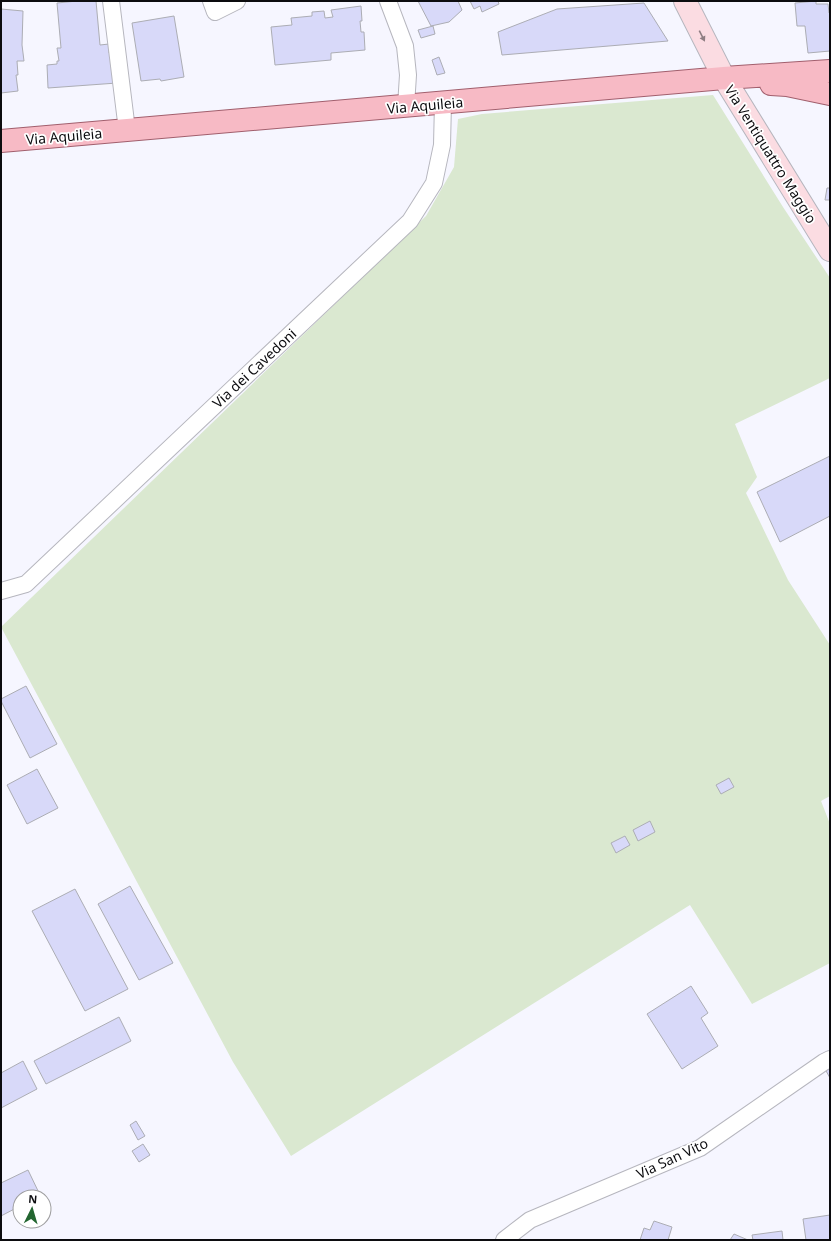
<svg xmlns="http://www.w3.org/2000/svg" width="831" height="1241" font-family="'Noto Sans',sans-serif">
<rect width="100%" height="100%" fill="#f6f6ff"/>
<!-- green -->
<path fill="#dae8d0" d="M713 95 783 207 830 278V378L735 424 757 477 746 493 788 580 830 645V796L821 801 830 824V963L752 1004 690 905 291 1156 233 1062 1 627 426 216 454 167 458 119 482 114Z"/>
<!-- building -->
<path fill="#d8d9f9" stroke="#acadb4" d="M77 1H96L100 45 109 44V53H114L117 83 48 88 47 65 57 64V61H59L57 48H61L57 3Z
M418 1H458L462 10 449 22 431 26Z
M470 1H498L499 4 482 12 480 6 474 9Z
M816 1V4H828L829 13 830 12V51L808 53 805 26H797L795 3Z
M644 3 668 41 502 55 498 32 557 9Z
M361 6 362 21H360L361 32H364L365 50 331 53V60L275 65 271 27 292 25 291 18 312 16V12L324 11 325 18 333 17 331 10Z
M1 9 23 11 22 45 24 61H17L18 75H16L18 91 1 93Z
M174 16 184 77 161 81 160 79 141 81 132 23Z
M433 26 435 34 421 38 418 30Z
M439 57 445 73 437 75 432 60Z
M827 188H830V200H825Z
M830 456V516L780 542 757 492Z
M26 686 57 744 30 758 1 701V699Z
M37 769 58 808 27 824 7 785Z
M729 778 734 787 721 794 716 785Z
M650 821 655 832 638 841 633 830Z
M625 836 630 845 616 853 611 843Z
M130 886 173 963 139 980 98 904Z
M75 889 128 989 85 1011 32 911Z
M691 986 708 1013 701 1018 718 1046 682 1069 647 1014Z
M119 1017 131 1041 46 1084 34 1061Z
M23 1061 37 1089 1 1108V1073Z
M830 1066V1078L825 1069Z
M136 1121 145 1136 138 1140 130 1125Z
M143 1144 150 1155 139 1162 132 1151Z
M28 1170 40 1195 37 1197H20V1206L1 1216V1183Z
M830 1215V1240H806L803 1219Z
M654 1221 672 1227 668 1240H640L644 1228 650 1230Z
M782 1231 783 1240H753L752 1235Z
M734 1234 748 1240H730Z"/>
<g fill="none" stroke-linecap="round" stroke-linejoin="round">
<defs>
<path id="street" d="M111 1 127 130
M211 1 215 12 237 1
M388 1 405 46 408 75 406 106
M1 591 26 584 410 221 434 183 442 145 443 103
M504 1240 530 1220 700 1148 824 1062 830 1059"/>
<path id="secondary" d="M685 1 724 78 830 250"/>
<path id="primary" d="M771 84 787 85 830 94
M1 141 724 78 830 71"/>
</defs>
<!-- street casing -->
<use href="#street" stroke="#b6b6be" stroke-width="18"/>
<!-- secondary casing -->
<use href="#secondary" stroke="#b6b6be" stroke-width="24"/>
<!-- primary casing -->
<use href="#primary" stroke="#a15f6d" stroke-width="24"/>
<!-- street -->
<use href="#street" stroke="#fff" stroke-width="16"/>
<!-- secondary -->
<use href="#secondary" stroke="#fbdce2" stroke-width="22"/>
<!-- primary -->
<use href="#primary" stroke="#f7bac5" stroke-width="22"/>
</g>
<!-- one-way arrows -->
<defs><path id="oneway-solid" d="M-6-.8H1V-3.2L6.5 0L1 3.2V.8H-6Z"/></defs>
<use fill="#8f7e83" href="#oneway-solid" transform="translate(702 36) rotate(63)"/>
<g text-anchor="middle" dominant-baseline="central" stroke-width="3.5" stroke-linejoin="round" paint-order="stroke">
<!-- street labels -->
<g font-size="14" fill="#0c0c0f" stroke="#fff">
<text transform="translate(425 105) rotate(-5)">Via Aquileia</text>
<text transform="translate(64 136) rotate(-5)">Via Aquileia</text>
<text transform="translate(771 154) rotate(58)">Via Ventiquattro Maggio</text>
<text transform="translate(254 368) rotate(-43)">Via dei Cavedoni</text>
<text transform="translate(672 1158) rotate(-25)">Via San Vito</text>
</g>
</g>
<!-- border -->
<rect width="831" height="1241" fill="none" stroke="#0c0c0f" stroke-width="4"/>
<!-- north arrow -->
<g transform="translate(32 1209) rotate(5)"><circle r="19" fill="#ffffff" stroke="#9e9e9f"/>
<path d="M0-3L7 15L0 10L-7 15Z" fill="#226530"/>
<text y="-6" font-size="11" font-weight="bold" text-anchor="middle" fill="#0c0c0f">N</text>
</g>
</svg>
